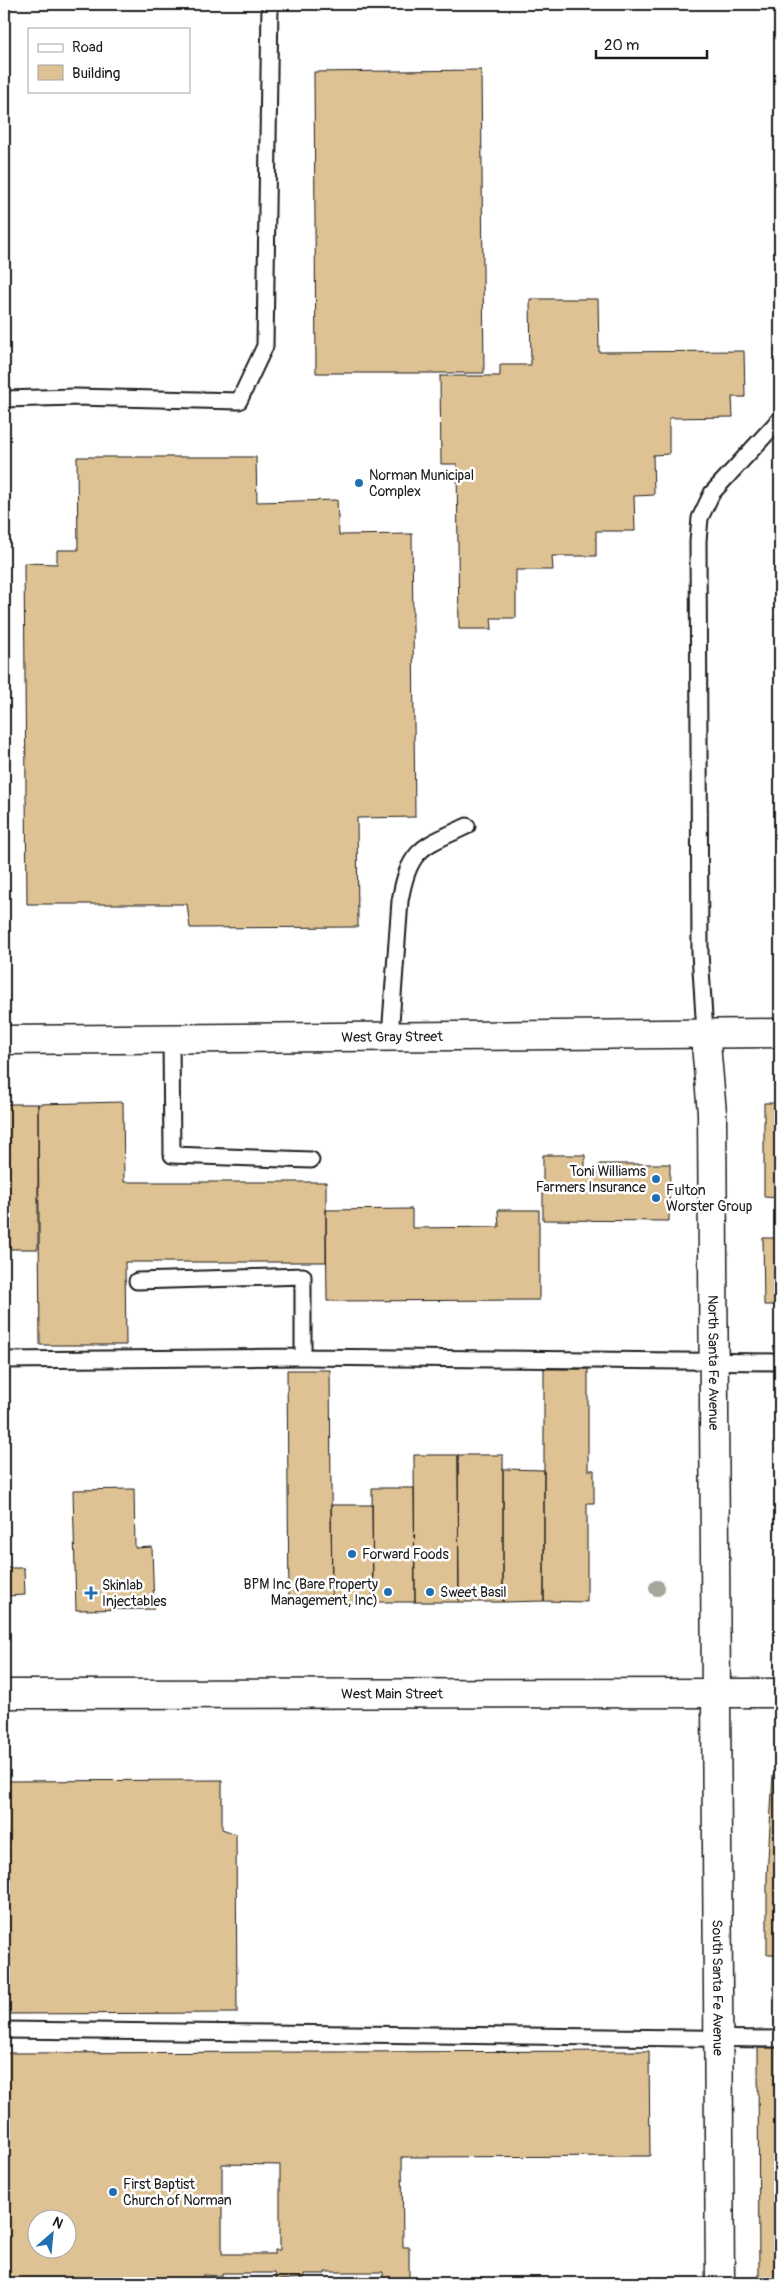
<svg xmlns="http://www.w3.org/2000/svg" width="784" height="2287" font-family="Pangolin,sans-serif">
<rect width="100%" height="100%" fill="#fff"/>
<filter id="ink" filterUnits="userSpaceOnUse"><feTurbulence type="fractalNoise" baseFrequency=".02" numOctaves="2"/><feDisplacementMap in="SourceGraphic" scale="10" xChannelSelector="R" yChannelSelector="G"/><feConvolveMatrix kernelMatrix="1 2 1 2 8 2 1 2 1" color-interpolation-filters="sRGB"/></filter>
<g filter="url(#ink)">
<!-- building -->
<path fill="#dfc293" stroke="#1c1c1c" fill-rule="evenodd" d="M481 70 484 373H316L314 72Z
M530 299H598L599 352 744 351 745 397H732L733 417 669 418V454L653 455 654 495 634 496 635 531H596V556H552L553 570H516V618H491L492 629H459L457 464H441L440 376H500V365H531Z
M77 457H256L257 502 337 500 339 535 412 534 415 817 357 818 358 927 190 928 187 904H27L24 563 57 564V550H78Z
M123 1102 124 1182H326V1262H125L126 1345H40L38 1104Z
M764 1103H780V1198L764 1197Z
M4 1104H38V1249H4Z
M543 1155H585V1174L599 1173V1164H670L669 1221 543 1220Z
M412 1209V1228L499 1227 498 1210H539V1300L327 1301 326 1210Z
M763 1238H780V1305H764Z
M544 1369H588V1470H594V1503H587V1602L544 1601Z
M287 1370H330L332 1603H289Z
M414 1455H458L459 1602H415Z
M458 1455H503V1602H459Z
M503 1469 544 1470V1601L503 1602Z
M372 1488H414L415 1602H373Z
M134 1489 135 1548 152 1547 154 1609 76 1610 73 1490Z
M331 1505H372L373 1602 332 1603Z
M4 1568H24L25 1595 7 1596V1608H4Z
M773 1775H780V1954H767V1876Z
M222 1780V1829L236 1834 237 2013 4 2014V1781Z
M758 2048H780V2283H759Z
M649 2051 650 2156 402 2157 403 2247H409V2280L383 2279V2272H325V2274H304V2278L276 2280 275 2273H222V2276L203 2275V2281L4 2282V2053ZM222 2164 280 2165V2250H275V2254H222ZM38 2220H68V2250H38Z"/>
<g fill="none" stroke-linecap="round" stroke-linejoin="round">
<defs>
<path id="service" d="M4 399 75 397 239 401 265 346 270 4
M705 1033 700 953 698 541 700 518 712 493 780 419
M390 1036 400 901C409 848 422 847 467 826
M171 1039 172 1155 311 1160
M137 1281 303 1276V1357
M4 1360 303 1357 780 1362
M4 2030 780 2039"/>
<g id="tertiary">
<path id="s1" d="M705 1033 712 1113 720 2283"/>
</g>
<g id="secondary">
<path id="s2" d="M4 1040 780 1033"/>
<path id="s3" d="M4 1694 780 1693"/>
</g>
</defs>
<!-- service casing -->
<use href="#service" stroke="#1c1c1c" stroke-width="19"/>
<!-- tertiary casing -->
<use href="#tertiary" stroke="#1c1c1c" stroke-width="31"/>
<!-- secondary casing -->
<use href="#secondary" stroke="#1c1c1c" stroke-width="31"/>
<!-- service -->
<use href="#service" stroke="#fff" stroke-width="15"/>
<!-- tertiary -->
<use href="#tertiary" stroke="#fff" stroke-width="28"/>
<!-- secondary -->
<use href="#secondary" stroke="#fff" stroke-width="28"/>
</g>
<!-- trees -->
<circle fill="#a4a799" cx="657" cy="1588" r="8"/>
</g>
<!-- markers -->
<g fill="#1f6fb2" stroke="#fff" stroke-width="2">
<circle cx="359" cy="483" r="5"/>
<circle cx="656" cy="1179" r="5"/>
<circle cx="656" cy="1198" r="5"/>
<circle cx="352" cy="1554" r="5"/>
<circle cx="388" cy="1592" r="5"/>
<circle cx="430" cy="1592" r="5"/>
<path d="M88.5 1585.5h5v5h5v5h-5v5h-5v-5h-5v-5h5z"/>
<circle cx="113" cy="2192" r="5"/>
</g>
<g text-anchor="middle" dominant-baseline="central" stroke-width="5" stroke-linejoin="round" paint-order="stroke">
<!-- poi labels -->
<g font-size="14" fill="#1c1c1c" stroke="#fff" text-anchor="start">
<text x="369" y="475">Norman Municipal<tspan x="369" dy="16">Complex</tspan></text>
<text x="646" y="1171" text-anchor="end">Toni Williams<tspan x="646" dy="16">Farmers Insurance</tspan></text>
<text x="666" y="1190">Fulton<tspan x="666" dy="16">Worster Group</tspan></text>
<text x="362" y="1554">Forward Foods</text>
<text x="378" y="1584" text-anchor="end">BPM Inc (Bare Property<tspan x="378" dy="16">Management, Inc)</tspan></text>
<text x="102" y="1585">Skinlab<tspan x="102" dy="16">Injectables</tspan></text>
<text x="440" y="1592">Sweet Basil</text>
<text x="123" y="2184">First Baptist<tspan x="123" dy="16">Church of Norman</tspan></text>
</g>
<!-- street labels -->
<g font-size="14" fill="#1c1c1c" stroke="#fff">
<text stroke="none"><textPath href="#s2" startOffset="388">West Gray Street</textPath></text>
<text stroke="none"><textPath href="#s1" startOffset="330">North Santa Fe Avenue</textPath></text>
<text stroke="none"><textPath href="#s3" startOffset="388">West Main Street</textPath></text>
<text stroke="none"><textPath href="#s1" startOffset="955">South Santa Fe Avenue</textPath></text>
</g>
</g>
<!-- margin -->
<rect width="784" height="2287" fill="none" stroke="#fff" stroke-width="20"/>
<rect x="10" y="10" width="764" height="2267" fill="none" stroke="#1c1c1c" stroke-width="2" filter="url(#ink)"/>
<!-- legend -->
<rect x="28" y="28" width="162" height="65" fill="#ffffff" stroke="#a4a4a4"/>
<rect x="38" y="44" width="25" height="8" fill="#ffffff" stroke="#a4a4a4"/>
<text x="72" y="52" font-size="15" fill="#1c1c1c">Road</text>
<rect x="38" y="65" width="25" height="15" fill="#dfc293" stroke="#a4a4a4"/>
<text x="72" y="78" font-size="15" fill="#1c1c1c">Building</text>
<!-- north arrow -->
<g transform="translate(52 2234) rotate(27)"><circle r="24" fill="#ffffff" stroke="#a4a4a4"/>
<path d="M0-4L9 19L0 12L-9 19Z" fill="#1f6fb2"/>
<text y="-8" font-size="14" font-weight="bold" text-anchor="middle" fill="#1c1c1c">N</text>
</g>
<!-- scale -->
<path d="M596 50v8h111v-8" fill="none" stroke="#1c1c1c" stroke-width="2.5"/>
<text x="604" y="50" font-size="15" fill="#1c1c1c" stroke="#ffffff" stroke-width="4" paint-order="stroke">20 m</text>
</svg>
